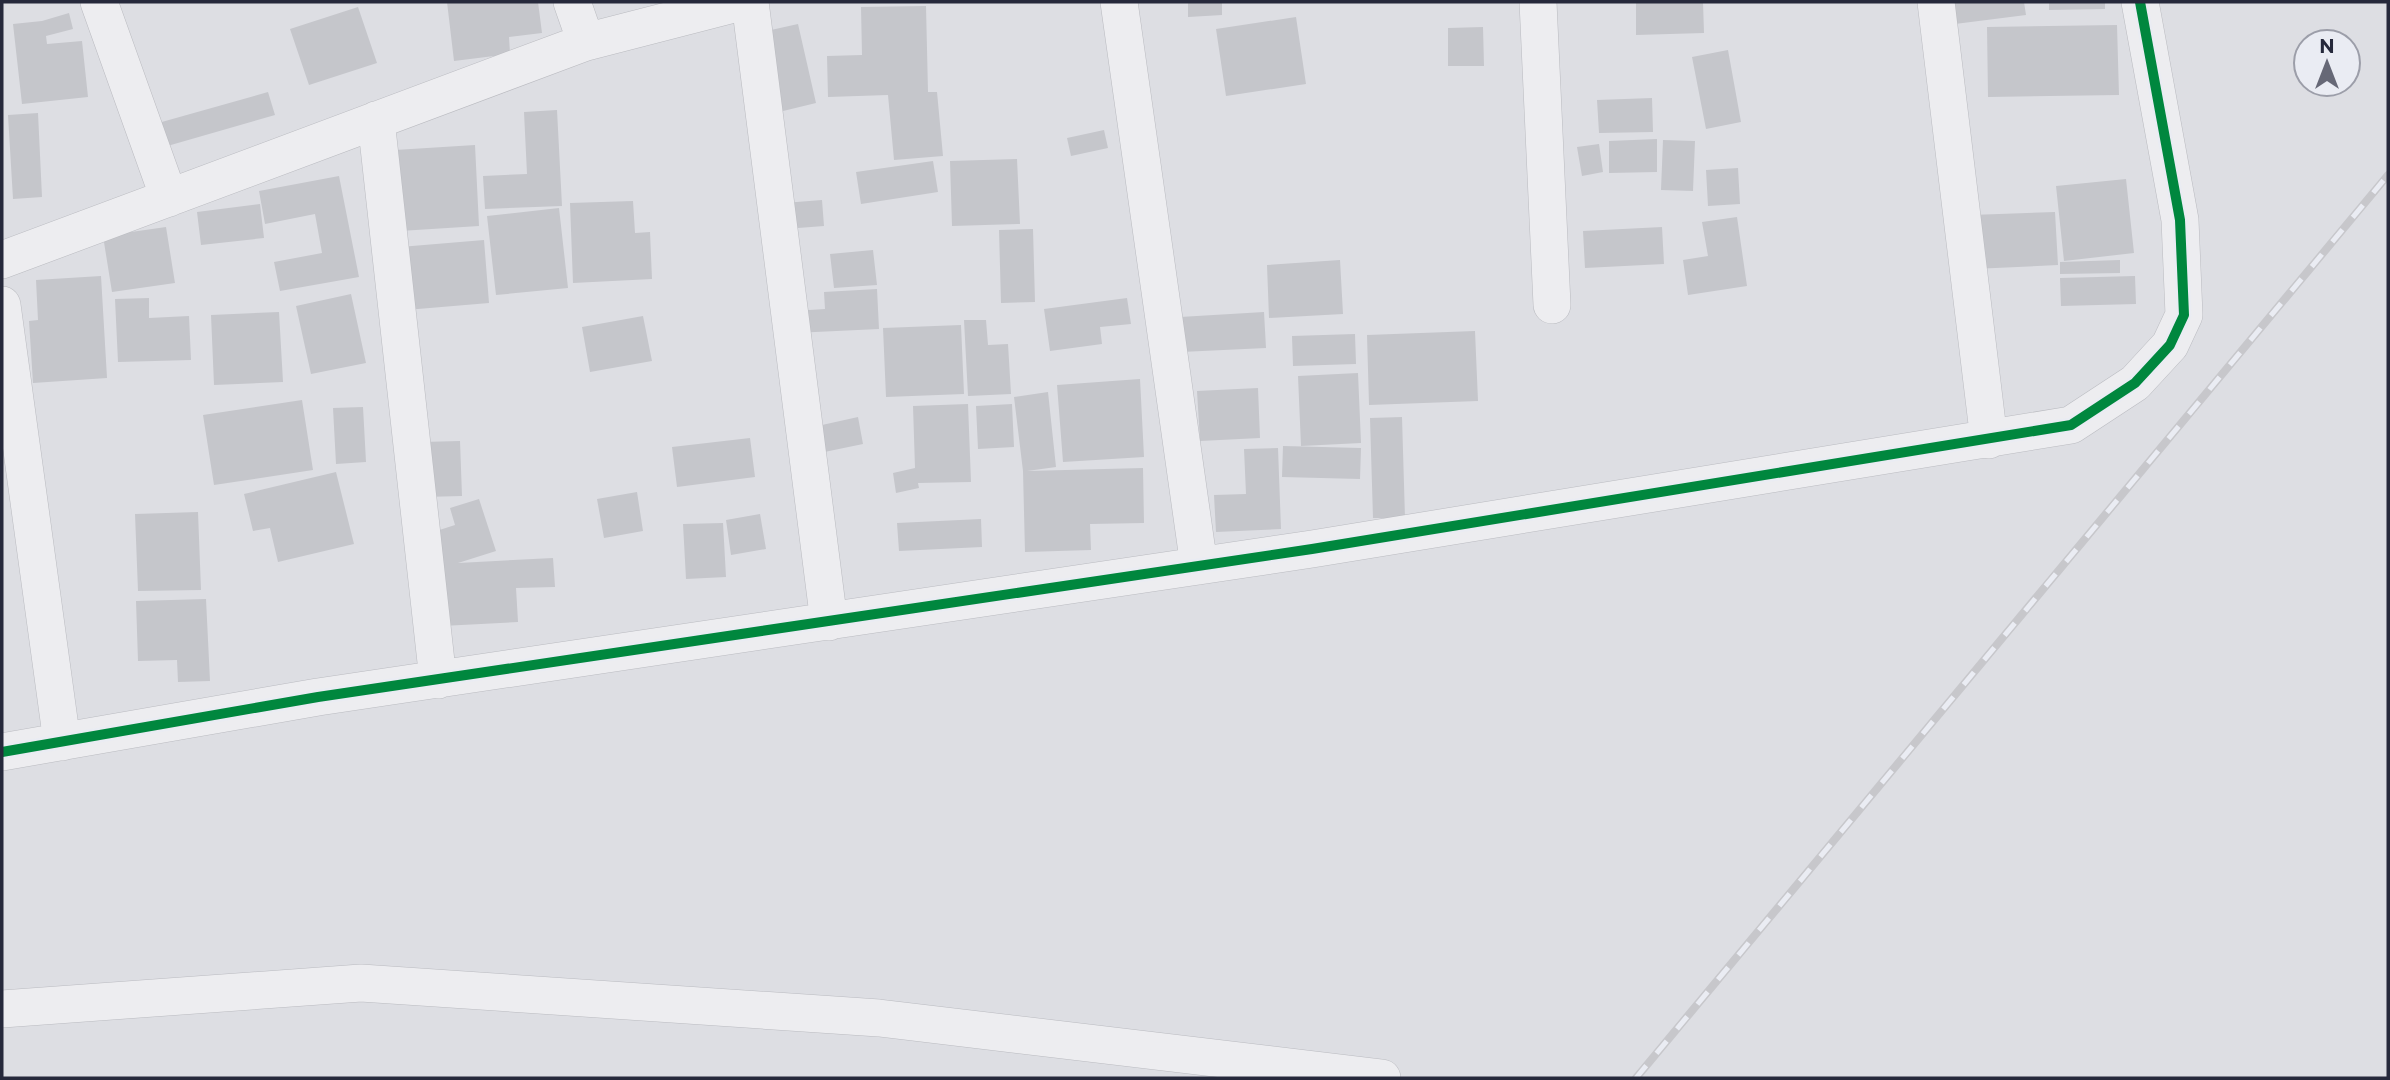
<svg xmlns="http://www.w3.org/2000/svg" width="2390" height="1080" font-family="Montserrat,sans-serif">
<rect width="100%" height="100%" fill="#dddee3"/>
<!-- building -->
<path fill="#c5c6cb" d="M447 2H538L542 33 509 37 510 54 454 61Z
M1188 2H1222V15L1188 17Z
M1636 2H1703L1704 33 1636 35Z
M1952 2H2024L2026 15 1955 24Z
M2049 2H2105V9L2049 10Z
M926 6 928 92H937L943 156 894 160 888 95 828 97 827 56 862 55 861 7Z
M358 7 377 63 309 85 290 29Z
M69 13 73 29 46 36 47 44 82 41 88 97 22 104 13 24 42 21Z
M1296 17 1306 84 1226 96 1216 29Z
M798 24 816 103 779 112 762 32Z
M2117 25 2119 95 1988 97 1987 27Z
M1483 27 1484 66H1448V28Z
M1728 50 1741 122 1706 129 1692 57Z
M268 92 275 115 150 151 144 127Z
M1652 98 1653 132 1599 133 1597 100Z
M557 110 562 206 485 209 483 176 527 174 524 112Z
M38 113 42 197 13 199 8 115Z
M1104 130 1108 148 1071 156 1067 138Z
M1657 139V172L1609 173V141Z
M1663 140 1695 141 1693 191 1661 190Z
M1599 144 1603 172 1582 176 1577 147Z
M475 145 479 226 400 231 395 150Z
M1017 159 1020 224 952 226 950 161Z
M933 161 938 192 861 204 856 172Z
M1738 168 1740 204 1708 206 1706 170Z
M339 176 359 277 280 291 274 262 322 253 315 214 265 224 259 191Z
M2126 179 2134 253 2064 261 2056 186Z
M822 200 824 226 785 229 784 203Z
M633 201 635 233 650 232 652 279 573 283 570 203Z
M260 204 264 238 201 245 197 212Z
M559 208 568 288 496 295 487 216Z
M2055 212 2058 265 1973 269 1971 215Z
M1737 217 1747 286 1688 295 1683 260 1708 256 1702 222Z
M166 227 175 283 112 292 103 236Z
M1662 227 1664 264 1585 268 1583 231Z
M1033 229 1035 302 1001 303 999 230Z
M484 240 489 303 406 310 400 247Z
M873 250 877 285 834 288 830 254Z
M1340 260 1343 314 1269 318 1267 265Z
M2120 260V273L2060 274V262Z
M101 276 107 378 33 383 29 321 38 320 36 280Z
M2135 276 2136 304 2061 306 2060 278Z
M877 289 879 329 794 333 793 311 825 309 824 292Z
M351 294 366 363 311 374 296 306Z
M149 298V318L189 316 191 360 118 362 115 299Z
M1127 298 1131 324 1100 327 1102 344 1050 351 1044 309Z
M279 312 283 382 214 385 211 315Z
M1264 312 1266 348 1181 352 1180 317Z
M643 316 652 361 590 372 582 327Z
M964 320H986L988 345 1008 344 1011 394 968 396Z
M961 325 964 394 886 397 883 328Z
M1475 331 1478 401 1369 405 1367 335Z
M1355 334 1356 364 1293 366 1292 336Z
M1358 373 1361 443 1301 446 1298 376Z
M1140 379 1144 457 1063 462 1057 385Z
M1258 388 1260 438 1200 441 1197 391Z
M1048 392 1056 467 1027 471 1143 468 1144 523 1090 524 1091 550 1025 552 1023 471 1014 397Z
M302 400 313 470 214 485 203 415Z
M968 404 971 482 918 483 919 488 896 493 893 473 915 468 913 406Z
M1012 404 1014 447 978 449 976 406Z
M363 407 366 462 336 464 333 408Z
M858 417 863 444 810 455 804 429Z
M1402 417 1405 518H1373L1370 418Z
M750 438 755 477 677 487 672 447Z
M460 441 462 496 423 497 422 442Z
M1283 446 1361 448 1360 479 1282 477Z
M1278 448 1281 529 1216 532 1214 495 1246 494 1244 449Z
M336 472 354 544 278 562 270 528 253 531 244 494Z
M637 492 643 531 604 538 597 499Z
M479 499 496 551 458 563 553 558 555 587 516 588 518 622 442 626 427 534 455 525 450 508Z
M198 512 201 590 138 591 135 514Z
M760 514 766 549 731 555 726 520Z
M981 519 982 547 899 551 897 523Z
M723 523 726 577 686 579 683 524Z
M206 599 210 681 178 682 177 660 138 661 136 601Z"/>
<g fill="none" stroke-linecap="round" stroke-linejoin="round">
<defs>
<path id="minor" d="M99 2 169 198
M572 2 586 42
M750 2 829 622
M1119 2 1199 566
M1538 2 1552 305
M1936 2 1989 440
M376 120 438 680
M2 260 586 42 741 2
M2 305 62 742
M2 752 318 697 1312 549 2071 425 2135 383 2170 345 2184 315 2180 220 2140 2
M2 1009 361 983 879 1018 1382 1078"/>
</defs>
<!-- minor casing -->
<use href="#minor" stroke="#babbc0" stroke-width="38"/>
<!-- minor -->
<use href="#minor" stroke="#ededf0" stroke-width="37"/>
<defs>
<path id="rail" d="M1636 1078 2388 175"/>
</defs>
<!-- rail casing -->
<use href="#rail" stroke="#c7c7cb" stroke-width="8"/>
<!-- rail -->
<use href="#rail" stroke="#eaecf3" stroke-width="5" stroke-dasharray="16" stroke-linecap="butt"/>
<defs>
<path id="cycleway" d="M2 752 318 697 1312 549 2071 425 2135 383 2170 345 2184 315 2180 220 2140 2"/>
</defs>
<!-- cycleway casing -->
<use href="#cycleway" stroke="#eaecf3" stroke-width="15"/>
<!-- cycleway -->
<use href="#cycleway" stroke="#00873e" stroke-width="10"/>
</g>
<!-- border -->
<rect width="2390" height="1080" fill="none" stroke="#26293b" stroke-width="7"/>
<!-- north arrow -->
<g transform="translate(2327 63)"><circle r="33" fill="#eaecf3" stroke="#9c9ea9" stroke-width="2"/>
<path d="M0-5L12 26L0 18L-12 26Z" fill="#666876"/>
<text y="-10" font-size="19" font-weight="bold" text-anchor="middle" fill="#26293b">N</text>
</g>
</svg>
